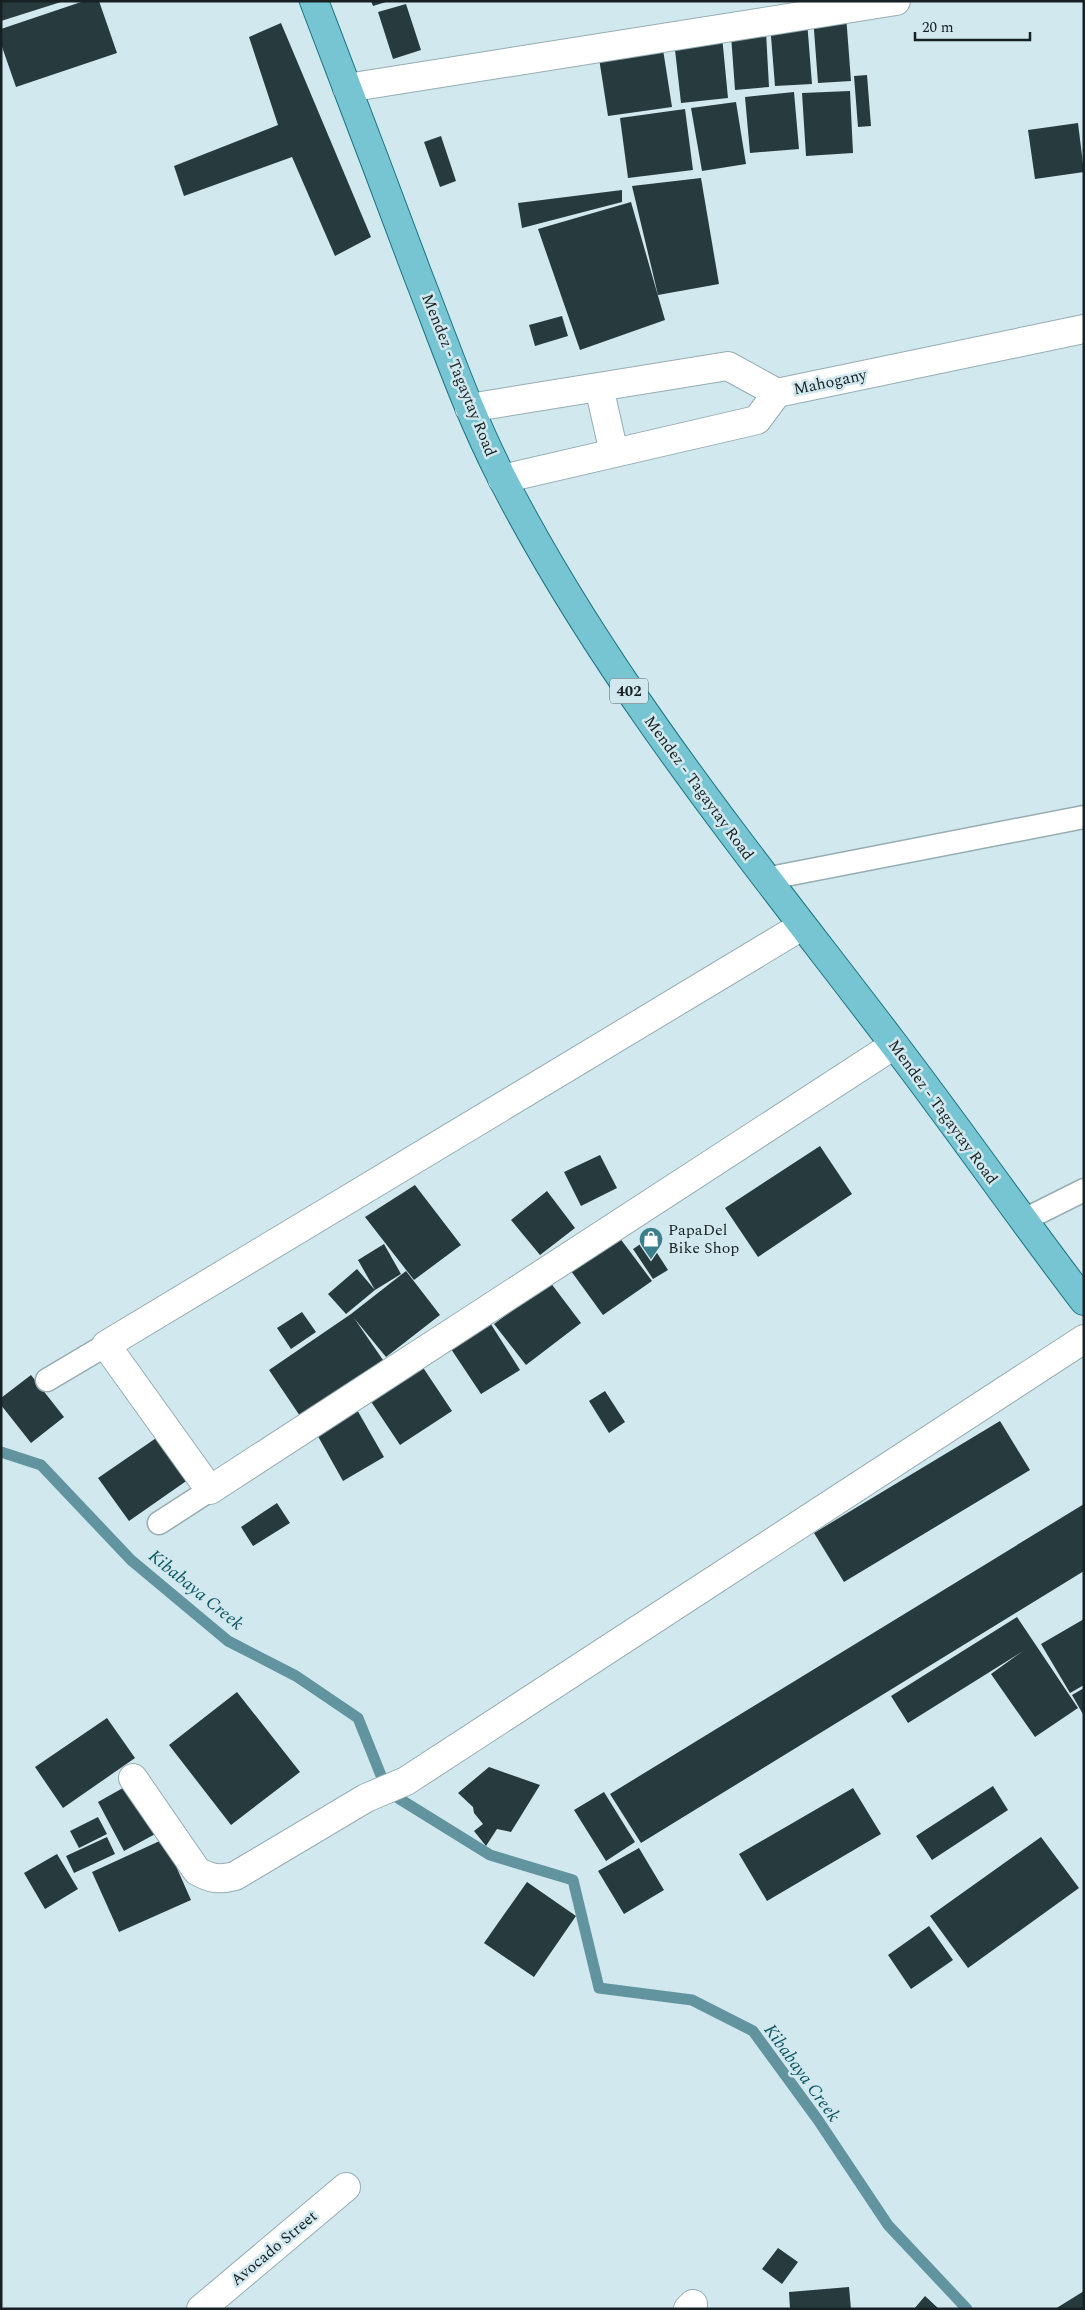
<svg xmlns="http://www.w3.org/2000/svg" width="1085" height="2310" font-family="Spectral,serif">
<rect width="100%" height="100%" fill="#d1e8ee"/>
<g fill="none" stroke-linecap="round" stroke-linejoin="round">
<!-- stream -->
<path stroke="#61949f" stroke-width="11" d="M1 1452 41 1465 131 1560 228 1641 296 1676 358 1718 382 1778
M398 1798 490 1855 573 1880 599 1988 692 2000 753 2031 818 2120 888 2225 967 2309"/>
</g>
<!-- building -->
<path fill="#273b3f" d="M1 1H61V2L1 21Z
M84 1H99L117 53 16 87 1 44V29Z
M371 1H386V2L373 6Z
M406 4 421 50 393 59 378 12Z
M846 15 851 81 818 83 813 17Z
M807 21 812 84 775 86 770 24Z
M281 23 371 237 335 256 292 157 184 196 174 166 278 125 249 37Z
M766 32 769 87 735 90 731 35Z
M722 36 728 98 681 103 674 41Z
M662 43 672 107 608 116 598 52Z
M867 75 871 126 858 127 854 76Z
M850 91 853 153 806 156 802 93Z
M794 92 799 149 750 153 745 97Z
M736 102 746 164 702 171 691 108Z
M685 109 693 170 628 178 620 118Z
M1078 123 1084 172 1035 179 1028 130Z
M441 136 456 181 440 187 424 142Z
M701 178 719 284 658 295 632 186Z
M622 190V202L522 228 518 203Z
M631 202 665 320 580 350 538 229Z
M562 316 568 336 535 346 529 325Z
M820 1146 852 1194 758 1257 725 1208Z
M600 1155 617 1188 581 1206 564 1172Z
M415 1185 461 1245 414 1280 365 1217Z
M547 1191 575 1228 540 1255 511 1220Z
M619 1237 652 1281 603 1315 571 1271Z
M648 1239 668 1270 653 1279 633 1249Z
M384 1244 401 1274 375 1290 358 1260Z
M357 1269 375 1290 346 1314 328 1294Z
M406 1271 440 1315 386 1357 354 1318 383 1360 300 1416 269 1370 351 1314Z
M550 1282 581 1323 526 1365 494 1324Z
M302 1312 316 1332 291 1349 277 1328Z
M487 1318 520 1370 481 1394 447 1343Z
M420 1363 452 1411 400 1445 368 1397Z
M31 1375 64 1417 31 1443 1 1405V1398Z
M605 1391 625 1422 609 1433 589 1401Z
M356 1408 384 1457 343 1481 315 1431Z
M1000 1421 1030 1470 844 1582 814 1533Z
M162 1434 192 1477 129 1521 98 1478Z
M277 1503 290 1523 253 1546 241 1527Z
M1084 1504V1571L641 1843 610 1794Z
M1017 1617 1078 1708 1035 1737 991 1674 1023 1651 908 1723 891 1696Z
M1084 1619V1685L1070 1693 1041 1644Z
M1084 1688V1716L1072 1695Z
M237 1692 300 1772 231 1825 169 1745Z
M107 1718 135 1758 63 1808 35 1767Z
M489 1767 540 1785 511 1832 497 1829 486 1846 474 1831 483 1824 474 1813 473 1807 458 1793Z
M130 1784 157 1833 124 1851 98 1802Z
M993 1786 1008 1810 932 1860 916 1836Z
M853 1788 881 1834 767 1901 739 1854Z
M604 1792 635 1842 606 1861 574 1810Z
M98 1817 107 1834 79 1848 70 1831Z
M107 1837 115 1854 74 1873 66 1856Z
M1041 1837 1079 1888 968 1968 930 1916Z
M164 1839 191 1900 119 1932 92 1872Z
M639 1848 664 1890 624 1914 598 1871Z
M57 1854 78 1889 45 1909 24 1873Z
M527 1882 576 1916 534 1977 484 1943Z
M929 1926 953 1960 911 1989 888 1955Z
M778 2248 798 2262 782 2284 762 2269Z
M849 2287 851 2309H790L789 2292Z
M1084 2291V2309H1055Z
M925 2296 939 2309H914Z"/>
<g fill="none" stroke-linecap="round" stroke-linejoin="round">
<defs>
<path id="service" d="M765 879 1084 817
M1022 1221 1084 1190
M47 1380 106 1345
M159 1523 210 1490"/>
<path id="minor" d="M347 88 896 1
M599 387 614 453
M469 408 728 366 777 393
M502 479 757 420 777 393 1084 329
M802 926 106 1345 210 1490 894 1045
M133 1778 197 1871C211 1879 220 1880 235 1876L366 1798 406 1781 1084 1339
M201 2309 346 2187
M688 2309 693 2304"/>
<path id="primary" d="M314 1C349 92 383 182 417 273 444 342 468 412 502 478 607 683 754 860 893 1043 958 1128 1019 1216 1084 1301"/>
</defs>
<!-- service casing -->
<use href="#service" stroke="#96adb2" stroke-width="25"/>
<!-- minor casing -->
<use href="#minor" stroke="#96adb2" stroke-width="30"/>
<!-- primary casing -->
<use href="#primary" stroke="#1a7382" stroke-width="30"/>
<!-- service -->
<use href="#service" stroke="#fff" stroke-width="22"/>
<!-- minor -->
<use href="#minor" stroke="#fff" stroke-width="28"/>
<!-- primary -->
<use href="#primary" stroke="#77c5d3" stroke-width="28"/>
</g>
<!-- icons -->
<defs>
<symbol id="shop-pin" viewBox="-11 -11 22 30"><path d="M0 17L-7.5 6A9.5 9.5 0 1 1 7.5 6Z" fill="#3b7f8d" stroke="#d1e8ee"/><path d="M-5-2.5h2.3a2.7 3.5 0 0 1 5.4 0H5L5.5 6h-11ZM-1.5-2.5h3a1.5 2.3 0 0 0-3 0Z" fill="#fff"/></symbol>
</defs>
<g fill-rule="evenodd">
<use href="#shop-pin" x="637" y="1225" width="28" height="38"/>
</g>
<g text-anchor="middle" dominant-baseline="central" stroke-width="5" stroke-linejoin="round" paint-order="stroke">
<!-- shield labels -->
<rect fill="#d1e8ee" stroke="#4f5c5f" stroke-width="1" x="610" y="678.5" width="38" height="25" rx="4"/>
<g font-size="15" font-weight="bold" fill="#172022">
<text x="629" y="691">402</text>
</g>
<!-- street labels -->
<g font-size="16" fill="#172022" stroke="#d1e8ee">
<text transform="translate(459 375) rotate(68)">Mendez - Tagaytay Road</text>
<text transform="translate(830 382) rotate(-12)">Mahogany</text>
<text transform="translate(699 788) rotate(54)">Mendez - Tagaytay Road</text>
<text transform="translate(943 1112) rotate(54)">Mendez - Tagaytay Road</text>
<text transform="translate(274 2248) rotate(-40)">Avocado Street</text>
</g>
<!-- poi labels -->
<g font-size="16" fill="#172022" stroke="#d1e8ee" text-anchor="start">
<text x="668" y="1230">PapaDel<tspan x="668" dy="18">Bike Shop</tspan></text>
</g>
<!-- water labels -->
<g font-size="18" font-style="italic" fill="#0c5662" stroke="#d1e8ee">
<text transform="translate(196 1590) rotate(39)">Kibabaya Creek</text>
<text transform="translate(802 2073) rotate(54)">Kibabaya Creek</text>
</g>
</g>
<!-- border -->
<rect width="1085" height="2310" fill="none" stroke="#172022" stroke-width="5"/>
<!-- scale -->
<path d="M915 32v8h115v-8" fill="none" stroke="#172022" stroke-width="2.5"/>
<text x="922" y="32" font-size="15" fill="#172022" stroke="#d1e8ee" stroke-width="4" paint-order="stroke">20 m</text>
</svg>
